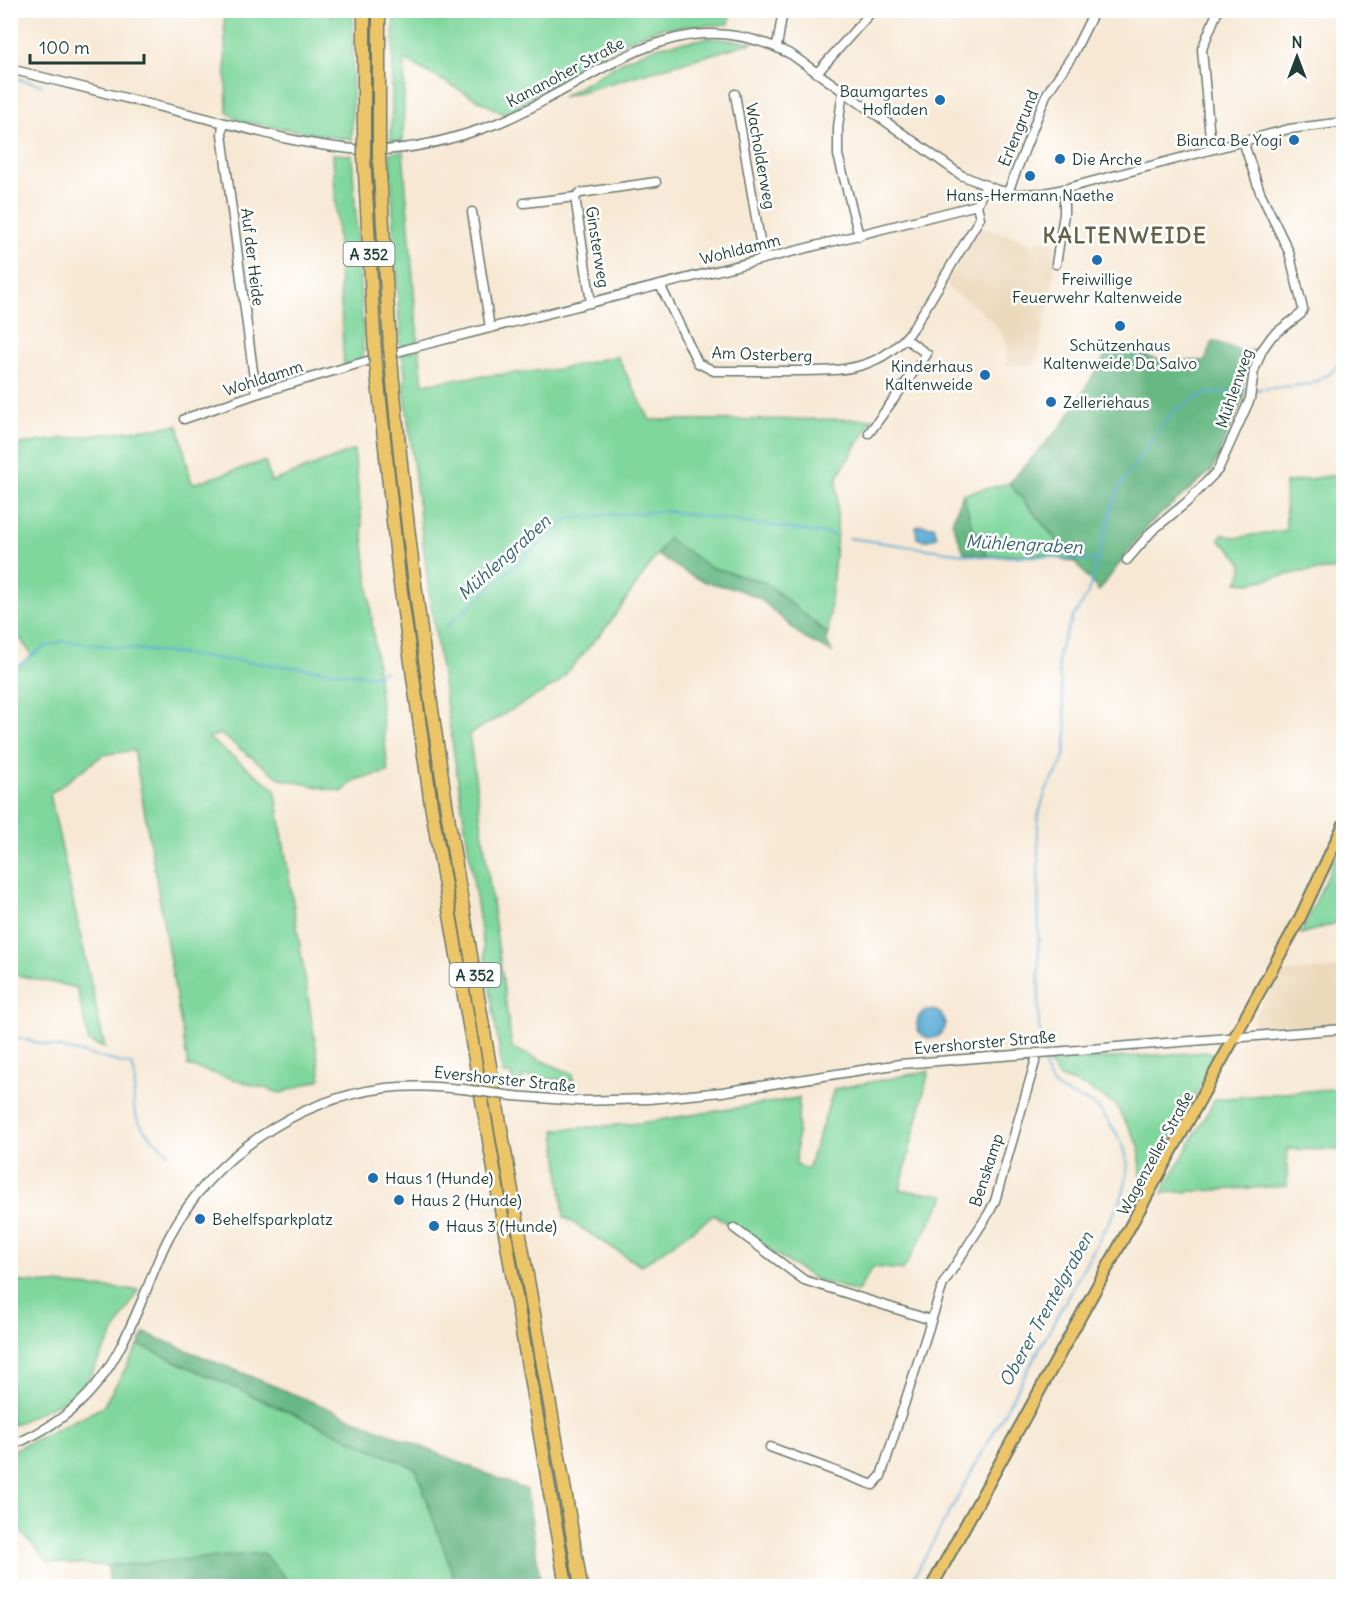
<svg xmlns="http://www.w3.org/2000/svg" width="1354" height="1597" font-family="Delius,sans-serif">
<rect width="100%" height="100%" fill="#fff"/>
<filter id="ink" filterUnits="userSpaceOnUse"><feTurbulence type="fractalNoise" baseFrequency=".0167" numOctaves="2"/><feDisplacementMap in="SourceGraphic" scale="12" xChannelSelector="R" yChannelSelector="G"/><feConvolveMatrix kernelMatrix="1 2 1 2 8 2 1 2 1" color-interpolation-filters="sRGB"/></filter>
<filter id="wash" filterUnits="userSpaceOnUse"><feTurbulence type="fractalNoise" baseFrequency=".008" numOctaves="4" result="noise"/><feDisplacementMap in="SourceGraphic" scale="24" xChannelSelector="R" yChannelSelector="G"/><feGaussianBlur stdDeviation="1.35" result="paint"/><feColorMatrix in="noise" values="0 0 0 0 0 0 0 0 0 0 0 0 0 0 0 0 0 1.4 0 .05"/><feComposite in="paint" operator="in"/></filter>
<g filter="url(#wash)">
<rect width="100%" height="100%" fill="#f7e8d4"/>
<!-- built -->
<path fill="#ecd8ba" d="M980 226 1035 244 1039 238 1056 240 1054 277 1036 365H1007L1006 341 994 323 973 305 949 289 948 281Z
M1343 968V1024L1257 1030 1252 1021 1279 973Z"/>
<!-- green -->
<path fill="#7fd79c" stroke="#4f8a68" stroke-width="1.5" d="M224 11H321L332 16 333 11H353L352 140 239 121 227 112Z
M394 11V10L730 11 729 24 661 28 624 42 540 92 506 115 405 60 403 141H391Z
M708 38 754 42 562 97 629 58 660 46Z
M403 151 418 342 400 347 401 328 399 321 390 153Z
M333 154 352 155 363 331V359L344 365Z
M419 349 423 384 465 378 558 369 617 356 650 420 873 419 837 477V531L828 634 766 583 710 567 668 539 609 624 557 684 469 734 512 1048 573 1074V1081L523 1076 522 1088H513L511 1074H503L429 591 404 387 405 373 402 354Z
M178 425 192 484 265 461 271 482 354 450 388 772 355 780 342 792 281 779 220 734 208 738 275 789 321 1079 281 1093 188 1066 134 750 103 755 50 794 105 1048 89 1042 77 988 11 974V672L32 655 11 626V445Z
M1343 474V569L1301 572 1250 583 1237 582C1252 563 1232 551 1219 540L1222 534 1235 538 1286 530 1285 483Z
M1009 483 1074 562 1041 554 986 555 971 523 963 494Z
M1343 841V921L1301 934Z
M1208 1052 1217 1056 1142 1190 1139 1145 1115 1104 1088 1088 1060 1078 1047 1062Z
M929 1071 900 1190 946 1195 903 1270 873 1267 857 1292 813 1278 714 1215 641 1266 564 1217 555 1130 640 1123 799 1098 796 1165 808 1169 834 1089Z
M1343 1088V1185L1342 1150 1287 1149V1186L1162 1193 1215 1099Z
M11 1281 138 1290 81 1392 11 1426Z
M139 1345 416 1469 457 1586H293L263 1554 108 1566 48 1562 11 1521V1451L103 1407Z"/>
<!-- forest -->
<path fill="#67b884" stroke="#437a5c" stroke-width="1.5" d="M1213 341 1243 352 1255 350 1243 383 1244 397 1212 470 1148 525 1099 591 1009 483 1065 422 1111 346 1162 361H1205Z
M963 494 971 523 986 555 964 552 952 522Z
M668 538 710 567 766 583 828 634 826 639 832 652 804 638 759 598 737 589 705 582 688 574 658 555Z
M145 1333 527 1490 541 1586H457L416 1469 139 1345Z
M263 1553 293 1586H109L108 1566Z"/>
<!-- water -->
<path fill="#5bacd6" stroke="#3d7485" stroke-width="1.5" d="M920 525 934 526 937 536C932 541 923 541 917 538L916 527Z
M917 1024a14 14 0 1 1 28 0a14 14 0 1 1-28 0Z"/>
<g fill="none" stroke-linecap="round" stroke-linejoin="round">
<!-- stream -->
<path stroke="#5bacd6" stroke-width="2" d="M10 77 42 85
M1254 390 1310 384 1330 374 1344 358
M849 538 985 557 1040 556 1098 561
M446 627 569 518 665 511 834 535
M10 672 44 647 64 641 371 676 385 671
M10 1036 131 1065C139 1077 132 1094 134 1108 137 1127 155 1140 168 1153
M1044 1044 1039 1028 1038 817 1046 790 1059 769 1065 754 1067 731 1058 663 1059 650 1073 617 1087 596 1115 498 1123 481 1173 412 1197 397 1212 393 1248 390
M909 1586 1121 1200C1131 1169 1131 1150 1109 1123 1106 1118 1102 1112 1098 1108 1075 1091 1051 1099 1044 1064"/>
</g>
</g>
<g filter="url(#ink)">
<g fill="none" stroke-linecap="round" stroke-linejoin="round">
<defs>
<path id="minor" d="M777 47 783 10
M10 69 284 138C312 144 340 149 369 150 412 151 458 138 498 123 522 114 544 100 567 88 643 44 706 10 792 55L961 175 997 190 1017 194 1045 193 1064 189 1289 129 1344 122
M817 73 873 10
M843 91 838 127V155L859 236
M735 94 763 259
M223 123 222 134 256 394
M1211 149 1202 49 1218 10
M1008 192 1046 95 1072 56 1093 14
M575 197 591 303
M524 203 575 197 580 193 656 182
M977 205 986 185
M472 212 490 328
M1056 264 1064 214V189
M660 285 698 363 714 371C739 371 764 371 789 371 839 371 881 373 914 327L980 218 977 205
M184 419 256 394 411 348 977 205
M869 433 927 354 906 339
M1127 560 1152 531 1187 502 1218 470 1250 399 1254 371 1262 350 1272 336 1301 314 1303 309 1289 252 1260 192 1243 141
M513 1096 580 1101 649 1099 722 1092 900 1064 1344 1029
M734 1228 804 1280 931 1320
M10 1446C91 1413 114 1367 146 1291 153 1273 160 1254 169 1237 211 1157 296 1099 386 1088 412 1085 437 1087 463 1089
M770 1447 873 1485 881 1476 943 1284 989 1213 995 1201 1036 1059V1053"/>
<path id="major" d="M932 1586 1299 920 1344 824"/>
<path id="highway" d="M364 10V142
M379 10V141
M364 156 375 352
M379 156 390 347
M391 359C426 772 514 1178 581 1586
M376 364 399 577 431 805 566 1586"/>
</defs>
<!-- minor casing -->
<use href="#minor" stroke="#6b796c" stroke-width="11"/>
<!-- major casing -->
<use href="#major" stroke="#6b796c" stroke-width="14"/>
<!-- highway casing -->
<use href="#highway" stroke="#6b796c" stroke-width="15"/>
<!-- minor -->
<use href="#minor" stroke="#fff" stroke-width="8"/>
<!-- major -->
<use href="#major" stroke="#edc569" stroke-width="10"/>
<!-- highway -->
<use href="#highway" stroke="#edc569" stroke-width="12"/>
<defs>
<path id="minor-bridge" d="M463 1089 513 1096"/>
<path id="highway-bridge" d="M379 141V156
M364 142V156
M390 347 391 359
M375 352 376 364"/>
</defs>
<!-- minor-bridge casing -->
<use href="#minor-bridge" stroke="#6b796c" stroke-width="11" stroke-linecap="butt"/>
<!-- highway-bridge casing -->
<use href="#highway-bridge" stroke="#6b796c" stroke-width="15" stroke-linecap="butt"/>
<!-- minor-bridge -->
<use href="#minor-bridge" stroke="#fff" stroke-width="8"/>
<!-- highway-bridge -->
<use href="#highway-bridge" stroke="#edc569" stroke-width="12"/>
</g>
</g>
<!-- markers -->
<g fill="#1f6fb2" stroke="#fff" stroke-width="2">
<circle cx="940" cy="100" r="6"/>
<circle cx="1294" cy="140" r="6"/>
<circle cx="1060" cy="159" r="6"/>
<circle cx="1030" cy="176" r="6"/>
<circle cx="1097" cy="260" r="6"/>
<circle cx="1120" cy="326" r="6"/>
<circle cx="985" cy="375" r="6"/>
<circle cx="1051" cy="402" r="6"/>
<circle cx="373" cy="1178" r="6"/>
<circle cx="399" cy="1200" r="6"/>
<circle cx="200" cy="1219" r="6"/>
<circle cx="434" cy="1226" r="6"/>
</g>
<g text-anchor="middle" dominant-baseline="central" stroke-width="5" stroke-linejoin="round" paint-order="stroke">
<!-- shield labels -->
<g fill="#fff" stroke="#627771" stroke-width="1.5">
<rect x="343.5" y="242" width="51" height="24" rx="4.5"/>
<rect x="449.5" y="963" width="51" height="24" rx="4.5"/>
</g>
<g font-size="15" font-weight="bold" fill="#1f3d34">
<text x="369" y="254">A 352</text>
<text x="475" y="975">A 352</text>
</g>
<!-- street labels -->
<g font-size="16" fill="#1f3d34" stroke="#fff">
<text transform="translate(565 72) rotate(-28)">Kananoher Straße</text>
<text transform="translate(1018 128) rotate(-68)">Erlengrund</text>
<text transform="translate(761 156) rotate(80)">Wacholderweg</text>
<text transform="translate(598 247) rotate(81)">Ginsterweg</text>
<text transform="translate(740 249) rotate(-14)">Wohldamm</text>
<text transform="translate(253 257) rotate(83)">Auf der Heide</text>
<text transform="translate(762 354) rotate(2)">Am Osterberg</text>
<text transform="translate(263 378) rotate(-18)">Wohldamm</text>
<text transform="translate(1234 388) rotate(-71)">Mühlenweg</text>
<text transform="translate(985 1042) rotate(-5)">Evershorster Straße</text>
<text transform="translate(505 1079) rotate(6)">Evershorster Straße</text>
<text transform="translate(1155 1153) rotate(-61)">Wagenzeller Straße</text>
<text transform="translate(986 1170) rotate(-72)">Benskamp</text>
</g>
<!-- poi labels -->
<g font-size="16" fill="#1f3d34" stroke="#fff" text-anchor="start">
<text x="928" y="91" text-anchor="end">Baumgartes<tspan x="928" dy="18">Hofladen</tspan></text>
<text x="1282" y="140" text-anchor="end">Bianca Be Yogi</text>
<text x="1072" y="159">Die Arche</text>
<text x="1030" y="195" text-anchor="middle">Hans-Hermann Naethe</text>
<text x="1097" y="279" text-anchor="middle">Freiwillige<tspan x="1097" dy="18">Feuerwehr Kaltenweide</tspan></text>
<text x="1120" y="345" text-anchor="middle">Schützenhaus<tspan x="1120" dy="18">Kaltenweide Da Salvo</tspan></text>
<text x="973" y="366" text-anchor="end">Kinderhaus<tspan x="973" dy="18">Kaltenweide</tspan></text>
<text x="1063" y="402">Zelleriehaus</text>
<text x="385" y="1178">Haus 1 (Hunde)</text>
<text x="411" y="1200">Haus 2 (Hunde)</text>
<text x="212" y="1219">Behelfsparkplatz</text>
<text x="446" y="1226">Haus 3 (Hunde)</text>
</g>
<!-- water labels -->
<g font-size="18" font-style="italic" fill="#34646d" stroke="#fff">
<text transform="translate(1024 544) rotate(3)">Mühlengraben</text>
<text transform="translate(504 557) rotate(-42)">Mühlengraben</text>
<text transform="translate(1046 1309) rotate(-61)">Oberer Trentelgraben</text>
</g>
<!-- district labels -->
<g font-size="22" font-weight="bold" letter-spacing="1.5" fill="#636449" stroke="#fff">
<text x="1125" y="235">KALTENWEIDE</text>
</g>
</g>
<!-- margin -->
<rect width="1354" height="1597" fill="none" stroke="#fff" stroke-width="36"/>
<!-- north arrow -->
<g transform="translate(1297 57)" stroke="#ffffff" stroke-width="4.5" paint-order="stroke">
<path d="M0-4.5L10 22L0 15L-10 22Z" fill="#1f3d34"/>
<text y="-9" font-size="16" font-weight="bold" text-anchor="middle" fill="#1f3d34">N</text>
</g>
<!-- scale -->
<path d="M30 54v9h114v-9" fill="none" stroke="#1f3d34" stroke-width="3"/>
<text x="39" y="54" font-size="18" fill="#1f3d34" stroke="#ffffff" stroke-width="4.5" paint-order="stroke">100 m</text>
</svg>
